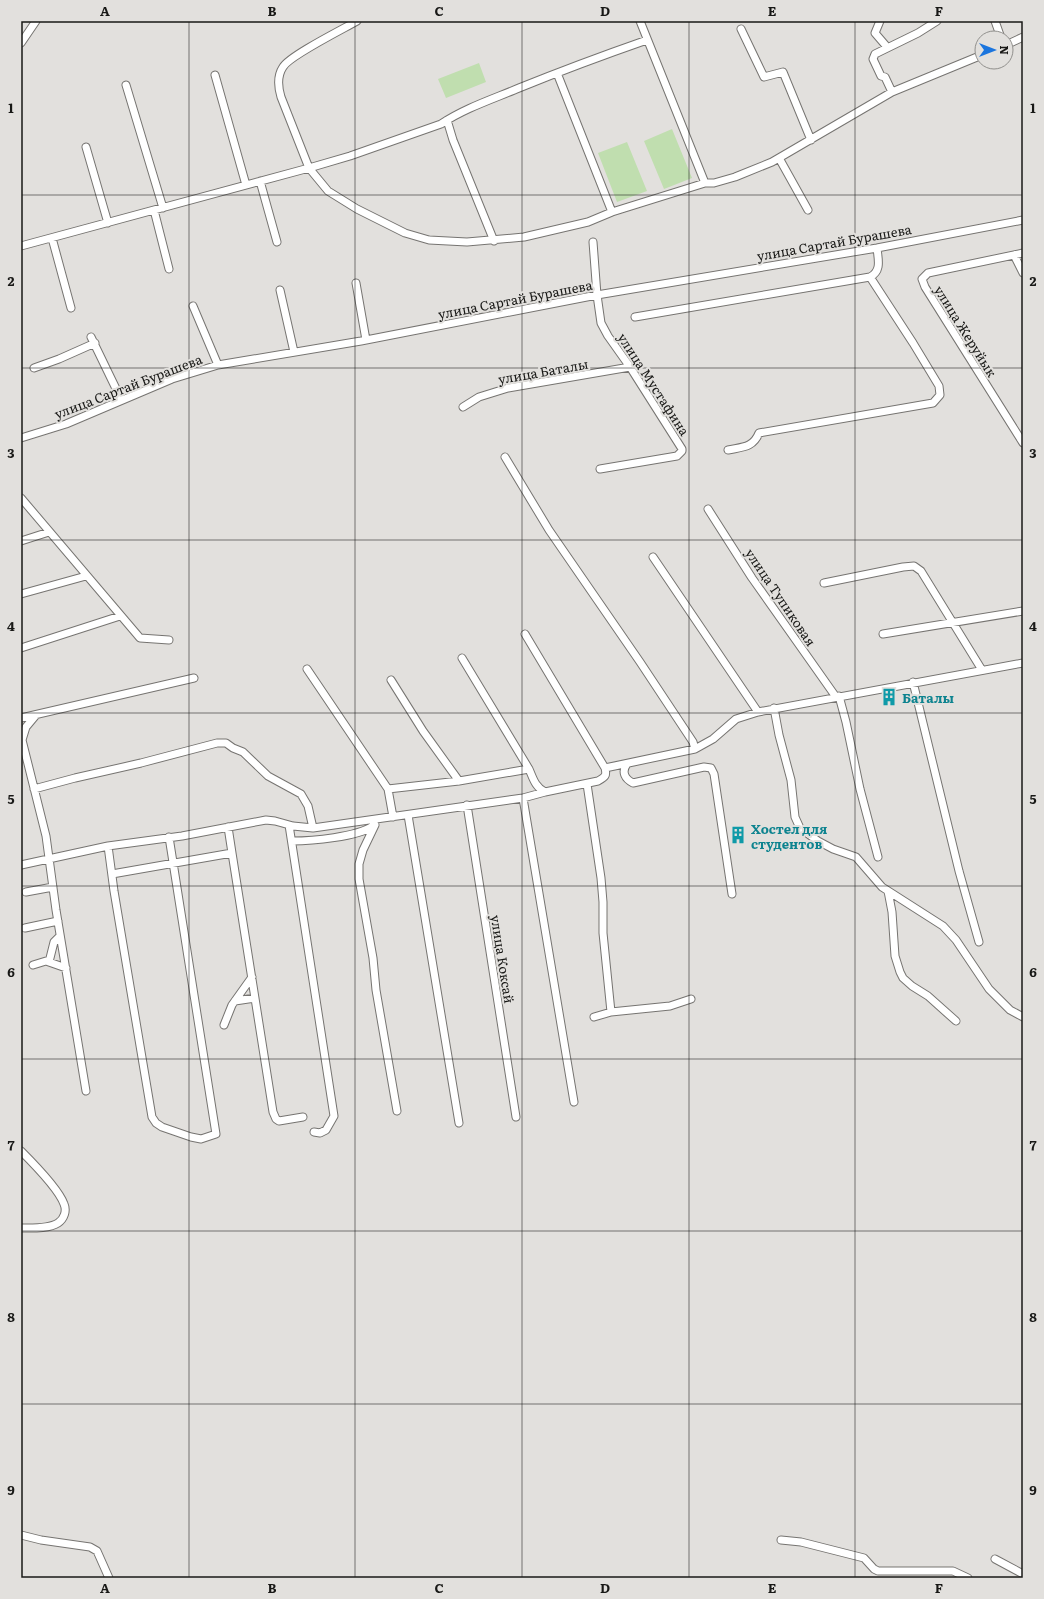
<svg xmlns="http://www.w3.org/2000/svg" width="1044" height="1599" font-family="Literata,serif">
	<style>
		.grass { fill: #c0deaf }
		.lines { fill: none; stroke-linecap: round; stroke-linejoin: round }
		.street-casing { stroke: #767471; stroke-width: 9 }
		.street { stroke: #fff; stroke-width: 7 }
		.grid { fill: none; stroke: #181816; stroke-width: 1; stroke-opacity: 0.55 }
		.labels { text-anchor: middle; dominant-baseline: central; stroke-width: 4; stroke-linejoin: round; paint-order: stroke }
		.street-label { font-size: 13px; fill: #181816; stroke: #e2e0dd }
		.culture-label { font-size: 13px; font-weight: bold; fill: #0d838f; stroke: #e2e0dd; text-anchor: start }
		.neatline { fill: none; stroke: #181816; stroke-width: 1.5 }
		.grid-label { font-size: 13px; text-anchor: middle; font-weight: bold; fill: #181816 }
	</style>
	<rect width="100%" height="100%" fill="#e2e0dd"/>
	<path class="grass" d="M479,63l7,19 -40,16 -8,-19z
		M672,129l20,49 -28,11 -20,-48z
		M627,142l20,49 -30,11 -19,-49z"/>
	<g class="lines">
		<g class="street-casing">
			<path id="street" d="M357,21c-14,8 -68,35 -74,46 -6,9 -5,20 -2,30l28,71 19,23 29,18 48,24 24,7 38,2 57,-5 64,-15 24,-10 93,-29h9l21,-6 37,-15 120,-70 90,-37
				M640,21l65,162
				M880,21l-5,12 12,14
				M995,21l6,17
				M741,29l23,48 19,-5 28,68
				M21,43l15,-22
				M1006,45l17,-8
				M557,73l55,139
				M215,75l31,110
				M126,85l37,123
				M892,92l-7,-15 -4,-1 -8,-17 2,-5 43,-21 19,-12
				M447,120l6,20 41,101
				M86,147l22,76
				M779,158l29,52
				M260,181l17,61
				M154,210l15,59
				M52,238l19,70
				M593,242l4,53 4,28 7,13 22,31 52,82v2l-5,5 -77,13
				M21,246l288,-78 41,-12 91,-32c24,-16 52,-25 78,-36 42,-17 85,-33 128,-48
				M1023,253l-95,20 -6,6 3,8 98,156
				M1014,255l9,18
				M870,277c12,-6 8,-18 7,-29
				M356,283l10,57
				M280,290l14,62
				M193,306l25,59
				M635,317l235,-40 43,66 26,43 1,9 -7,8 -174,30c-6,15 -17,14 -31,17
				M91,337l30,62
				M34,368l25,-9 36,-16
				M463,407l16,-10 29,-9 122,-21
				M21,438l45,-14 106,-45 46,-14 143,-24 236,-46 280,-47 146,-28
				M505,457l44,73 91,132 53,80 2,7
				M21,498l119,140 29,2
				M708,509l44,69 84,119
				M21,541l28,-9
				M653,557l105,155
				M824,583l79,-16 11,-1 7,5 61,99
				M21,594l65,-18
				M883,634l140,-23
				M21,648l99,-32
				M462,658l67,111c4,9 6,18 16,23
				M307,669l81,120 5,28
				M391,680l32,51 36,50
				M913,682l46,189 20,71
				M839,696l7,26 14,67 18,68
				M774,708l5,27 12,45 4,37 5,11 18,13 15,8 23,8 26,30 61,39 13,14 33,49 21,21 13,7
				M21,718l173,-40
				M21,736l25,100 10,74 30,181
				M22,740l4,-13 10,-12
				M627,764c-6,8 -2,15 6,19l71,-16 7,1 3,6 18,120
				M605,768l90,-19 18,-10 23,-20 22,-7 265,-49
				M587,784l14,94 2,24v31l8,79 -17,5
				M34,789l41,-11 66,-15 76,-20h9l7,5 10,4 25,24 33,18 7,12 5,22
				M388,789l71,-8 70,-12
				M523,798l51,304
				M467,805l49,312
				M408,815l51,308
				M289,825l45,291 -8,14 -6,3 -6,-1
				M375,825l-12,25 -4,14v15l14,79 3,32 21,121
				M292,841c20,0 65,-4 81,-15
				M108,846l6,45 38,226 4,6 6,4 29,10 10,2 15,-5 -47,-297
				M232,853l41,259 3,7 3,2 24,-4
				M21,865l87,-19 74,-10 84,-16 9,1 18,5 20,2 210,-30 22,-6 53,-11c7,-4 9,-5 7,-13l-80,-134
				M112,874l120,-21 -4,-26
				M888,891l4,21 3,44 5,16 3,6 9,8 16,10 28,25
				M26,892l27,-5
				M25,928l33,-7
				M49,962l5,-20 6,-6
				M33,965l13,-4 20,7
				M235,1001l20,-3
				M611,1012l59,-6 21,-7
				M224,1025l8,-20 20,-28
				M21,1151c11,11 38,39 43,53 3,7 0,15 -6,19 -9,6 -26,5 -37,5
				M21,1535l20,5 49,7 7,4 12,27
				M781,1540l20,2 63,16 10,11 4,2h75l15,7
				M995,1559l28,15"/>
		</g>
		<use href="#street" class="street"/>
	</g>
	<path class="grid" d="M189,21v1557M355,21v1557M522,21v1557M689,21v1557M855,21v1557M21,195h1002M21,368h1002M21,540h1002M21,713h1002M21,886h1002M21,1059h1002M21,1231h1002M21,1404h1002"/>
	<defs>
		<g id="building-bare" transform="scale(1.38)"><path d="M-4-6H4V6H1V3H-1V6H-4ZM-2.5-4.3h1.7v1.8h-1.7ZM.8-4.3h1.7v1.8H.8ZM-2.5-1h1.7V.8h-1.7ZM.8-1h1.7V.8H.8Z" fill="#0f9aa8" stroke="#e2e0dd" stroke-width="2.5" paint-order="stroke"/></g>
	</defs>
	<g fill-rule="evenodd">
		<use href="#building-bare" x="889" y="697"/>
		<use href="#building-bare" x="738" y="835"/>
	</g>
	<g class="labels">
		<g class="street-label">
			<text transform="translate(834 242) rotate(-10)">улица Сартай Бурашева</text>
			<text transform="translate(515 299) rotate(-11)">улица Сартай Бурашева</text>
			<text transform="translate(966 331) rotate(58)">улица Жеруйык</text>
			<text transform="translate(543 371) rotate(-10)">улица Баталы</text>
			<text transform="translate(654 384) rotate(57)">улица Мустафина</text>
			<text transform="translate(128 386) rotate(-21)">улица Сартай Бурашева</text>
			<text transform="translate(781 597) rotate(56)">улица Тупиковая</text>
			<text transform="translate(503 959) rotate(81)">улица Коксай</text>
		</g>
		<g class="culture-label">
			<text x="902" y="697">Баталы</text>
			<text x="751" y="828">Хостел для<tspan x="751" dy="15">студентов</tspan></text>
		</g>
	</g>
	<rect width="1044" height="1599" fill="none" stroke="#e2e0dd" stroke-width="44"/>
	<g transform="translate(994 50) rotate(90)"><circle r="19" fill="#e2e0dd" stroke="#91908d"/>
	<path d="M0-3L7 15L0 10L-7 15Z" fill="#1b75de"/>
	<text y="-6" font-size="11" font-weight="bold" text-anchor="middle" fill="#181816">N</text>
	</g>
	<rect x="22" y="22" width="1000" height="1555" class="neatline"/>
	<g class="grid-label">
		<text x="105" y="16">A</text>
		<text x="272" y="16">B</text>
		<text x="439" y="16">C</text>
		<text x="605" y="16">D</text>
		<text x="772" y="16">E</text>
		<text x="939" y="16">F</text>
		<text x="11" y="113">1</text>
		<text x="1033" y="113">1</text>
		<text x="11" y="286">2</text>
		<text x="1033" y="286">2</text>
		<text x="11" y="458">3</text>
		<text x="1033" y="458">3</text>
		<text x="11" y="631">4</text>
		<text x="1033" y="631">4</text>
		<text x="11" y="804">5</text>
		<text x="1033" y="804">5</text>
		<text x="11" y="977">6</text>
		<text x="1033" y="977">6</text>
		<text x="11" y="1150">7</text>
		<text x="1033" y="1150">7</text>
		<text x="11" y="1322">8</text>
		<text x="1033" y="1322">8</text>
		<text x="11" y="1495">9</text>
		<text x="1033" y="1495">9</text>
		<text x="105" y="1593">A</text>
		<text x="272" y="1593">B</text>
		<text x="439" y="1593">C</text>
		<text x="605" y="1593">D</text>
		<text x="772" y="1593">E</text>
		<text x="939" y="1593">F</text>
	</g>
</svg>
